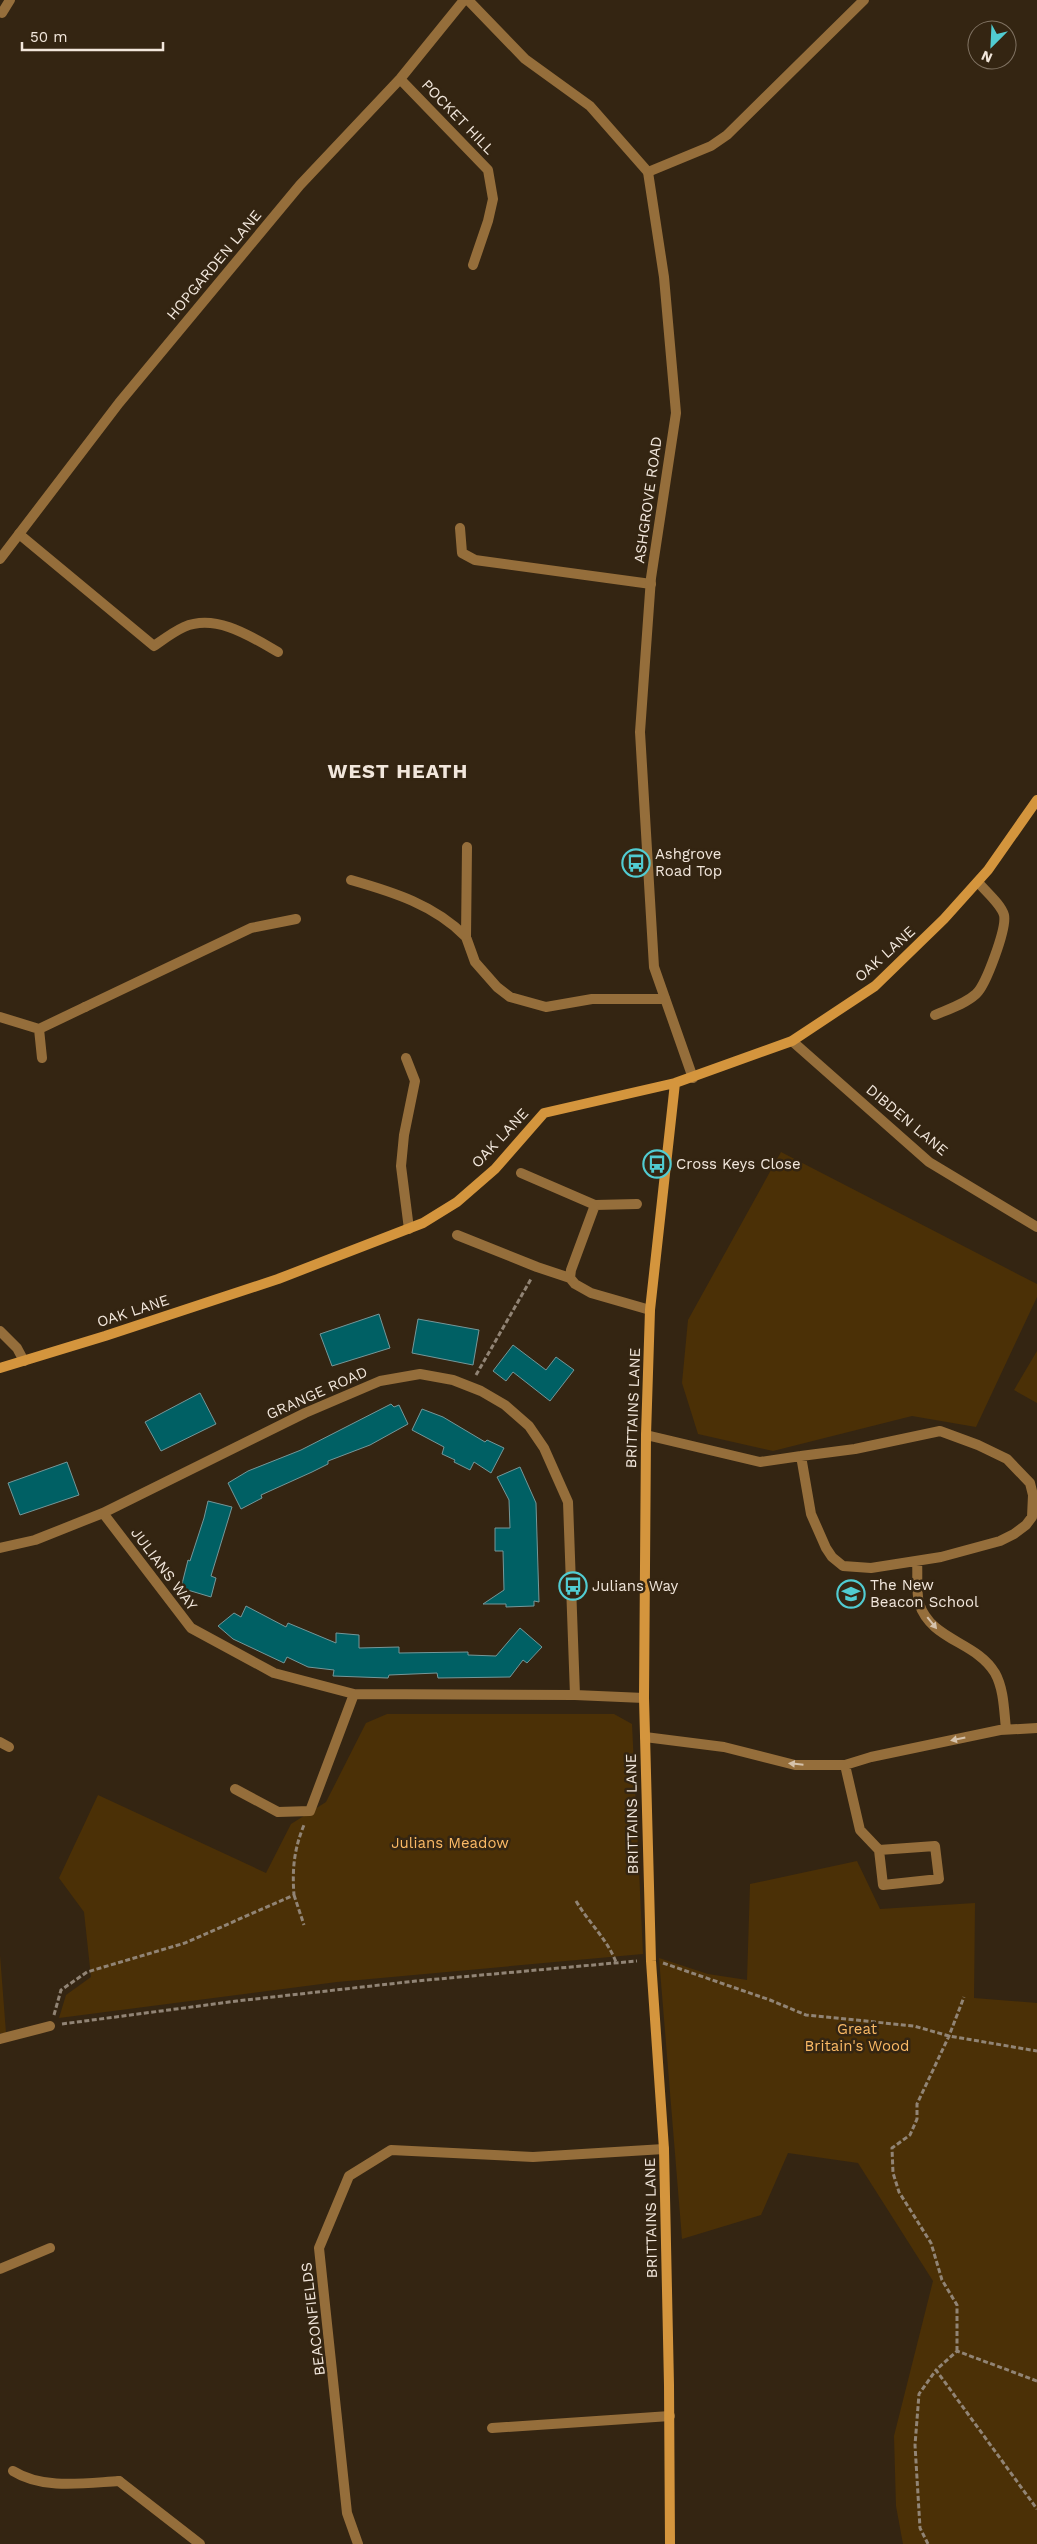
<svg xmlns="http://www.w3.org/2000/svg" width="1037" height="2544" font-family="'Work Sans',sans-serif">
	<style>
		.green { fill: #4b3006 }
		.building { fill: #006064; stroke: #759799 }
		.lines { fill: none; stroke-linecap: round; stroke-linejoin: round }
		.path { stroke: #918475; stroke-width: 3; stroke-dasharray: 5 2.5; stroke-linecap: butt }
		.lane { stroke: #956e3b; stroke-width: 10 }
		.street { stroke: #956e3b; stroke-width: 10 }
		.secondary { stroke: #d4953d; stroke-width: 10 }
		.oneway { fill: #d6c3ac }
		.labels { text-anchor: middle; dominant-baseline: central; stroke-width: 5; stroke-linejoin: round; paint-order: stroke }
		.street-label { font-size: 15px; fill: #f2e7dc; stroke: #342512 }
		.poi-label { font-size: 15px; fill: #f2e7dc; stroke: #342512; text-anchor: start }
		.park-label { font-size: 15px; fill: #fbba66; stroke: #342512 }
		.district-label { font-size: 20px; font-weight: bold; letter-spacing: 1px; fill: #f2e7dc; stroke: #342512 }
	</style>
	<rect width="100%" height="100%" fill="#342512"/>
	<path class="green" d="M781,1152l256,132v13l-61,130 -64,-11 -139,35 -75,-17 -16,-51 6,-63z
		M1037,1351v52l-23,-13z
		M387,1714h227l18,10 11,230 -306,28 -278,36 7,-23 25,-18 -7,-65 -25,-34 39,-83 168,78 25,-49 35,-22 40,-79z
		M857,1861l23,48 95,-6 -1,95 63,5v541h-134l-7,-38 -2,-70 39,-155 -75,-118 -70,-10 -27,62 -79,24 -23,-281 49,16 39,6 3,-96z
		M0,1955l6,78h-6z"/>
	<path class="building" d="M379,1314l11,34 -58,18 -12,-32z
		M418,1319l61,11 -6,35 -61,-12z
		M513,1345l33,25 10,-13 18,13 -24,31 -37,-29 -7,9 -13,-10z
		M200,1393l16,31 -55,27 -16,-29z
		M391,1404l3,3 5,-2 9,19 -38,21 -42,16v3l-16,8 -51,23 1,3 -21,11 -13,-26 20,-12 53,-21z
		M422,1409l21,8 42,25 2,-2 17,8 -13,25 -17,-11 -4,8 -16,-8 1,-2 -13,-6 2,-7 -32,-17z
		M67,1462l12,33 -59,20 -12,-32z
		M520,1467l16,36 3,99 -5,-1v5l-28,1v-3h-23l21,-14 -1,-39h-8v-23h15l-1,-28 -12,-23z
		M208,1501l24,6 -21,69 5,2 -5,19 -30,-9 7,-28 2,1 14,-43z
		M246,1606l40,21 2,-4 48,20v-10l23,2v13l40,-1v6l69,-1v3l28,1 24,-28 22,19 -15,16 -4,-3 -13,17 -72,1 -1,-5 -48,2 -1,3 -55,-2 1,-6 -26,-3 -21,-10 -3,6 -51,-24 -15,-13 16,-13 7,4z"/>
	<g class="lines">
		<path class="path" d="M476,1375l55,-96
			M294,1895l10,30
			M576,1901c13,22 31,38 40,61
			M663,1963l107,37 36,15 108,11 35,10 88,15
			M54,2015l7,-25 26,-18 98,-29 109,-48c-2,-25 0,-46 10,-70
			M62,2024l175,-23 179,-20 221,-20
			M957,2351v-46l-15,-25 -11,-37 -32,-51 -6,-19 -1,-25 18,-13 7,-16v-15l32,-68 15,-39
			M1037,2381l-80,-30 -21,19 101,139
			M928,2544l-8,-16 -5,-83 4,-51 17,-24"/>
		<path class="lane" d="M648,172l63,-26 16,-11 137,-135
			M460,528l2,25 13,7 176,24
			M19,534l135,112c10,-7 19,-14 30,-19 32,-14 68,10 94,25
			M467,847l-1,90 9,25 22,25 13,10 36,10 46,-8h73
			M351,880c42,12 84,25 115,57
			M85,1007l166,-79 45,-9
			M935,1015c14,-6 30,-11 41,-21 10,-9 31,-66 28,-79 -3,-11 -19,-24 -26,-33
			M406,1058l9,23 -11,54 -3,31 8,63
			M0,1331l17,17 7,13
			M646,1435l114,27 41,-6 54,-7 85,-18 38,14 29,14 23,24 3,12 -1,22 -6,8 -12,9 -14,7 -59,16 -70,11 -28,-2 -11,-9 -6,-9 -15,-34 -10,-58
			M917,1561c1,13 -1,30 2,42 12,38 57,38 76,70 9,16 9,38 11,56
			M645,1737l79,10 71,18h50l26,-8 129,-27 37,-2
			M845,1765l15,65 19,20
			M935,1846l4,33 -56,6 -4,-35z
			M0,2039l50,-13
			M0,2269l50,-21
			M492,2428l178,-12
			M13,2471c30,19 72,12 106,10"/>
		<path class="street" d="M468,0l57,59 65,47 58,66 16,105 12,136 -25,165 -11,154 14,235 39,111
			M2,13l8,-13
			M400,79l88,91 5,29 -5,22 -15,44
			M0,559l119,-156 181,-218 100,-106 64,-79
			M0,1017l39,12 3,29
			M39,1029l46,-22
			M792,1041l137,121 108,65
			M521,1173l74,32
			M457,1235l80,32 33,11 5,6 16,9 59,17
			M570,1278l1,-8 24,-65 42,-1
			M103,1513l88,115 83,45 80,21 221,1 69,3
			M0,1548l35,-8 68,-27 202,-100 75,-32 40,-7 33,6 28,11 24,14 24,21 15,22 24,54 7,193
			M0,1742l9,5
			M235,1789l43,23 32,-1 44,-117
			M119,2481l81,63
			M358,2544l-11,-31 -28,-265 30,-72 42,-26 142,7 131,-8"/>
		<path class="secondary" d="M0,1368l105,-32 173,-57 145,-56 34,-21 38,-33 49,-56 131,-30 117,-42 83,-55 69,-67 44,-49 49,-70
			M670,2544l-1,-159 -5,-236 -13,-188 -7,-263 2,-263 4,-125 25,-227"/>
	</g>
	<defs><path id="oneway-solid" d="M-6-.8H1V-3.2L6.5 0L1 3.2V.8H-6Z" transform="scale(1.25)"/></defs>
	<g class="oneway">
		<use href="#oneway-solid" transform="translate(932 1623) rotate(51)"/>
		<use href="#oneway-solid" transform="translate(958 1739) rotate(168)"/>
		<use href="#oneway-solid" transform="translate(796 1764) rotate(-174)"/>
	</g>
	<defs>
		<g id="bus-ring" transform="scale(1.4375)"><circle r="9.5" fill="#342512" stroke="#51ccd2" stroke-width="1.5"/><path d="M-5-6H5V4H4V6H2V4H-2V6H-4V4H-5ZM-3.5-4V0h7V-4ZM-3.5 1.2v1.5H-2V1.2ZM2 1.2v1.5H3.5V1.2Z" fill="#51ccd2"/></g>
		<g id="school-ring" transform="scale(1.4375)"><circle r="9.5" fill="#342512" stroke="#51ccd2" stroke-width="1.5"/><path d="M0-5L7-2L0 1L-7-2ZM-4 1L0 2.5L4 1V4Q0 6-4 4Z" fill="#51ccd2"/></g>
	</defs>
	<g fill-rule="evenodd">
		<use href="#bus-ring" x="636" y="863"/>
		<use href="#bus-ring" x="657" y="1164"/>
		<use href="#bus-ring" x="573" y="1586"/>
		<use href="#school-ring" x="851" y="1594"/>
	</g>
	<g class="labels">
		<g class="street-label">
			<text transform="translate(458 117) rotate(46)">POCKET HILL</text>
			<text transform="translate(214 265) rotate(-50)">HOPGARDEN LANE</text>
			<text transform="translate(648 500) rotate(-82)">ASHGROVE ROAD</text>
			<text transform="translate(885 954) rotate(-42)">OAK LANE</text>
			<text transform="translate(907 1120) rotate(40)">DIBDEN LANE</text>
			<text transform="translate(500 1138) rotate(-47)">OAK LANE</text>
			<text transform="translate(133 1311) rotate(-18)">OAK LANE</text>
			<text transform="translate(317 1393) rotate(-24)">GRANGE ROAD</text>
			<text transform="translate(633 1408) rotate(-88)">BRITTAINS LANE</text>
			<text transform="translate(164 1569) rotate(53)">JULIANS WAY</text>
			<text transform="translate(632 1814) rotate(-91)">BRITTAINS LANE</text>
			<text transform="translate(651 2218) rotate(-91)">BRITTAINS LANE</text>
			<text transform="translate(313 2319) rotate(-97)">BEACONFIELDS</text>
		</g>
		<g class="poi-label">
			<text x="655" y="854">Ashgrove<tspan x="655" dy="17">Road Top</tspan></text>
			<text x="676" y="1164">Cross Keys Close</text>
			<text x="870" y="1585">The New<tspan x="870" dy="17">Beacon School</tspan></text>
			<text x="592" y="1586">Julians Way</text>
		</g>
		<g class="park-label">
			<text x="450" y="1843">Julians Meadow</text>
			<text x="857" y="2029">Great<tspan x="857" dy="17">Britain's Wood</tspan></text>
		</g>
		<g class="district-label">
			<text x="398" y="771">WEST HEATH</text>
		</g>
	</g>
	<g transform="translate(992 45) rotate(204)"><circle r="24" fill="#342512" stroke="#807363"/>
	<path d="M0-4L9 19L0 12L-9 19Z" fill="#51ccd2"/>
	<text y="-8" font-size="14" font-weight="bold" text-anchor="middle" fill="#f2e7dc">N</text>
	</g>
	<path d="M22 42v8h141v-8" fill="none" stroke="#f2e7dc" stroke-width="2.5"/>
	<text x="30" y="42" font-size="15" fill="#f2e7dc" stroke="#342512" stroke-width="4" paint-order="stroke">50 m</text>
</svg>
